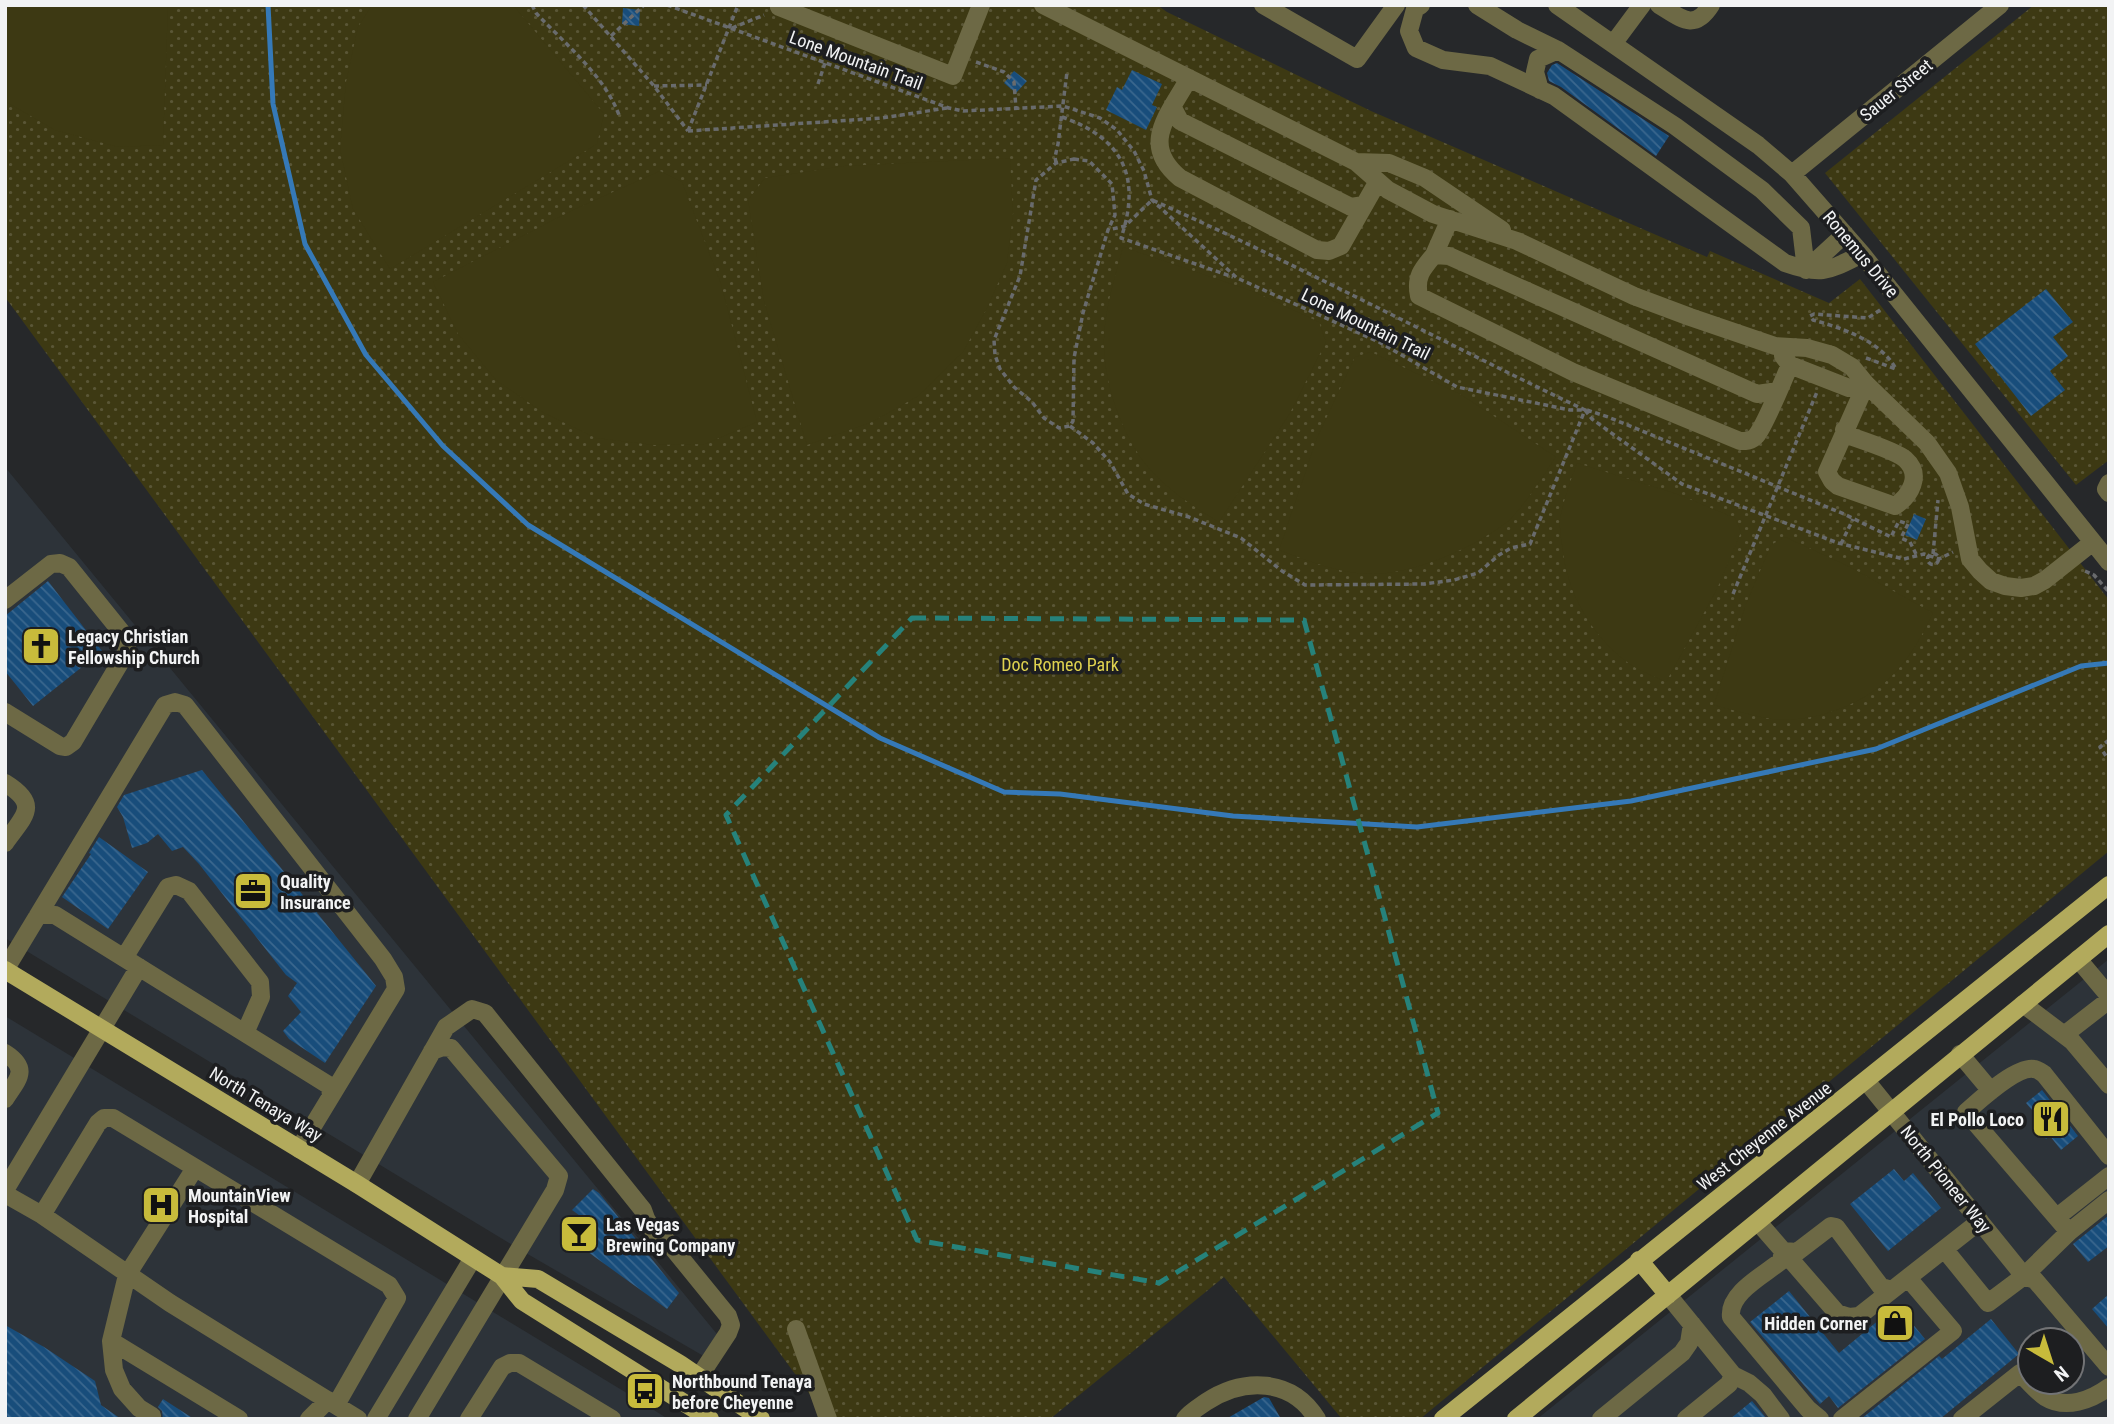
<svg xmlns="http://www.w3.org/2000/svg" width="2114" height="1424" font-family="'Roboto Condensed',sans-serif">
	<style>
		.built { fill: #2d3339; fill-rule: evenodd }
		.grass { fill: url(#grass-dots) }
		.garden { fill: #3d3913 }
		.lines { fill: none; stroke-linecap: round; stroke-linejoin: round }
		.stream { stroke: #3579b7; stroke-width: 5 }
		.building { fill: url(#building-back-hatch) }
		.path { stroke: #696b6d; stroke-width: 3.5; stroke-dasharray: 5 3.5; stroke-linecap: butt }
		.minor { stroke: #6d6945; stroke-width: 18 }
		.major { stroke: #b2aa5c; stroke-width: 18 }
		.marked { fill: none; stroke: #26827b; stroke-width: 5; stroke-dasharray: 14 9; stroke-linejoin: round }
		.labels { text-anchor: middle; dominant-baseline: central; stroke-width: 7; stroke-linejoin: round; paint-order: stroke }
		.street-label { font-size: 18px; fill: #f2f3f4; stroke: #1d1e20 }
		.poi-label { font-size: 18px; font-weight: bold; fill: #f2f3f4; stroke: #1d1e20; text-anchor: start }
		.park-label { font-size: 18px; fill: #dfd24f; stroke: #1d1e20 }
	</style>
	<defs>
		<pattern id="grass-dots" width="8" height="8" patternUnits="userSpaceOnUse" patternTransform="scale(1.75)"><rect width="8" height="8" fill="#3d3913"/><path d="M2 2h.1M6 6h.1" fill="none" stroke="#5a5636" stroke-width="1.8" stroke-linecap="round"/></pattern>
		<pattern id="building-back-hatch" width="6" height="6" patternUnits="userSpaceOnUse" patternTransform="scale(1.75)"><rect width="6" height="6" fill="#184d7b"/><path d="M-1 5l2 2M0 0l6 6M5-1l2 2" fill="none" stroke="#3a678e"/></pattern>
	</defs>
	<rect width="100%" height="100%" fill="#26282a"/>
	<path class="built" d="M5,467l716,872 -14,19 -188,-109 -514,-311z
		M2109,959v460h-572zM2030,1340h42v42h-42z
		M5,1016l625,379 38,24h-663z"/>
	<path class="grass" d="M5,5h1152l10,7 204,99 336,146 3,-6 119,52 31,-24 249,321v251l-689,568h-78l-118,-142 -174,142h-222l-823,-1122z
		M2034,5h75v455l-33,25 -251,-312z"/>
	<path class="garden" d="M5,5h163l-5,140 -45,2 -63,-17 -47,-27 -3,-3z
		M372,5h141l91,109 -7,30 -207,125 -37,-60 -13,-60 6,-67 12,-55z
		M1010,158l3,55 -6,50 -20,45 -24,44 -45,44 -46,26 -65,23 -43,-144 -16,-101 17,-22 79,-12z
		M660,171l22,11 39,102 36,138 -52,22 -51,1 -58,-7 -52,-25 -48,-33 -38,-46 -25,-52 142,-73z
		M1123,247l129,44 67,31 7,20 -36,71 -71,109c-27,-16 -56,-35 -75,-60 -26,-35 -45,-93 -39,-137 3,-26 11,-52 18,-78z
		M1371,352l89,42 96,63c-13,18 -33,52 -49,65 -32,25 -93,52 -134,52 -33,0 -64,-13 -94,-24l38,-112 38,-81z
		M1577,463l100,31 58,24 6,14 -24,57 -51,93c-10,-5 -21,-9 -30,-14 -39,-24 -68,-71 -73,-116 -1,-10 -4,-22 -3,-32 3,-19 10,-38 17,-57z
		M1785,537l65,30 83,46c-10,20 -19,38 -34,55 -27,34 -84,56 -127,51 -19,-3 -39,-9 -58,-14l32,-101 25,-59z"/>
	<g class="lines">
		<path class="stream" d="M268,5l5,99 32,140 61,111 77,91 85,79 352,213 124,54 56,2 173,22 184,11 214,-26 245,-52 205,-83 28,-3"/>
	</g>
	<path class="building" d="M623,8l17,2 -1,16 -17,-2z
		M1557,63l112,73 -13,20 -95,-69 -12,-6 -2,-8 5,-8z
		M1132,70l30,14 -10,21 5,2 -11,23 -40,-20 11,-23 5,3z
		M1014,71l13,10 -11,12 -12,-10z
		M2046,289l27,33 -20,15 15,19 -18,15 15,19 -34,26 -56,-72z
		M1914,514l12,5 -9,21 -12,-5z
		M48,581l54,70 -69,55 -28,-35v-55z
		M202,770l174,216 -51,77 -36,-24 -6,-8 18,-19 -13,-16 9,-13 -11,-8 -87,-111 -16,-17 -11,4 -14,-17 -11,9 -15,5 -9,-31 -6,-10 7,-12z
		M99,837l49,35 -40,57 -46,-32 29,-43 -2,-1z
		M2042,1090l36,46 -17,14 -11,-14 -4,3 -9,-11 6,-5 -17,-20z
		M1894,1169l10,12 9,-8 28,35 -53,43 -38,-47z
		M593,1189l6,4 80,100 -12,16 -104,-75 20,-16 -11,-8z
		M2109,1215v31l-21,16 -15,-18z
		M1789,1291l50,62 58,-48 28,34 -87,69 -9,-12 -9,8 -70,-82z
		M2109,1294v35l-17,-20z
		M1991,1319l28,35 -79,65h-79l78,-63 3,3z
		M5,1325l39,22 51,34 6,24 20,14h-116z
		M1264,1397l5,1 12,21h-55z
		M163,1399l31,20h-31l-1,-8 -4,-4z
		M1752,1401l15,18h-37z"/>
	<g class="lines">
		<path class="path" d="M532,5l4,8c29,31 68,62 83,102
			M583,5l71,81 34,45
			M667,5l282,103 14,3 100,-5 37,12 17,12 17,21 10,20 8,29 85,78 142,64 78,45 113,23h15l7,9 90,65 156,59 66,16 20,-5 15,5 14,-7
			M732,28l32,-13
			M611,36l33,-31
			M976,62l28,10 10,10 2,27
			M818,84l7,-21
			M654,86l53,-1
			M1062,117c60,21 80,59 59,121l112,39
			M688,131l194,-13 65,-10
			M688,131l50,-126
			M1074,159l15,2 23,23 3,31 -7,15 -25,83 -9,45 -1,63 -3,5 -11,2 -15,-10 -12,-16 -18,-15 -14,-18 -5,-14 -1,-15 26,-64 16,-96 20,-17z
			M1056,163l-1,-6 3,-13 9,-72
			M1866,358l30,11c-15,-28 -54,-41 -83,-49l-3,-4 4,-2 54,4 15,-10
			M1587,410l21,7 236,97 47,23 8,-16 9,3 -7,14 9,4 6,12
			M1070,426l23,17 17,19 18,32 16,10 45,13 52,21 41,33 23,14 119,-1 30,-4 24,-7 21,-18 12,-7 19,-4 55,-134c-145,-69 -286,-145 -433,-210l-27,26 -17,4
			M1841,544l12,-25
			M1927.5 559a5.5 5.5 0 1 1 11 0a5.5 5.5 0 1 1-11 0Z
			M1933,554l5,-54
			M2085,571l9,4 15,17
			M1733,594l84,-202
			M2109,740l-9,7 6,9 3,-3"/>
		<path class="minor" d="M780,5l-1,2 174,69 28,-71
			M1043,5l313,157 32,28 45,24 84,27 117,55 56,21 85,29 32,2 25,7 20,12 14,17 61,59 21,30 12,34 10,52 10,12 11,10 14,5 16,2 13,-2 11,-6 48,-38
			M1263,5l94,54 39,-54
			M1421,5l-6,4 -6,22 7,17 27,12 47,6 64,30 231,167c37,13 43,8 77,-9
			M1477,5l40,25 41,20 117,76 87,64 39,38 5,42
			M1557,5l201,140 34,29 70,80 247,308
			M1659,5c22,13 35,27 52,0
			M1613,44l29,-39
			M1189,78c-20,37 -50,66 -9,100l137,72 12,1 12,-5 37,-65
			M1540,90l-5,-18 3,-13 20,-9
			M1173,108l7,13 171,86 13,-2
			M1356,162l33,1 36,15 77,52
			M1792,174l208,-169
			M1434,255l16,-36
			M1806,270l39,-36
			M1783,356l7,9 59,23 17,-4
			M1778,391l-21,3 -308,-138 -15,-1c-12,14 -19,22 -15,41l154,76 167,69c6,0 12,0 16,-5 9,-10 27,-56 34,-71
			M1844,430l3,5c14,5 49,16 58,24 18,16 5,37 -10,47l-57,-20 -6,-5 -5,-9 39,-88
			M2109,483l-3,6 3,4
			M5,600l46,-36 9,-1 9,4 58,72v12l-54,91 -7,5 -6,-1 -55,-34
			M5,783c36,22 19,33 0,60
			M38,915h17l275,171 1,10
			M124,958l44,-71 8,-2 13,6 71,91 1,15 -16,36
			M2078,959l31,37
			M5,970l160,-265 10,-3 10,3 198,254 11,18 2,12 -97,160
			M2023,1004l49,37 37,44
			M2064,1035l45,-35
			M5,1053c25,16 13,26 0,46
			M1960,1054l31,37
			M1867,1082l157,194
			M2109,1156l-65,-82c-3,-2 -7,-5 -10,-5 -18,-3 -54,31 -68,43l103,120 40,-32
			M357,1184l89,-157 26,-18 13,4 158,197c3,12 12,26 24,31l61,75 3,9 -3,8 -29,44
			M5,1190l134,-223
			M5,1194l37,21 56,-92 6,-5h9l276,167 8,13 -61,107
			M42,1215l128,88 188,116
			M2057,1217l52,-41
			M1758,1222l79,91 12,4 10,-1 121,-95
			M1945,1250l43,53 36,-27 45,-44
			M2024,1276l11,4 74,87
			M1668,1295l65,80 16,8 14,12 18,24
			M796,1329l32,90
			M111,1341l128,78
			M152,1416l-13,-8 -17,-19 -8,-19 -3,-29 16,-66 68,-107
			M309,1419l19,-19
			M376,1419l97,-161
			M417,1419l138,-229 4,-14 -108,-128 -8,-1 -11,4
			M469,1419l33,-52 8,-4h9l93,56
			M1185,1419c5,-7 14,-12 21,-17 38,-25 86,-24 111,17
			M1601,1419l81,-66 7,-10 3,-19
			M1686,1419l43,-35 4,-9
			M1820,1419l-12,-10 -77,-92c-3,-24 33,-42 50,-56l2,-10 14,1 34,-26 5,1 45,60 11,3
			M1842,1419l111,-88 -45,-53
			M1962,1419l58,-46c8,8 16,18 25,24 21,13 46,3 64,-10"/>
		<path class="major" d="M5,970l352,214 145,92 20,25 188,118
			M1639,1260l29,35
			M502,1276l36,3 142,85 81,55
			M1443,1419c221,-179 445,-355 666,-534
			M1516,1419l593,-485"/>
	</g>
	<path class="marked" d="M912,618l392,2 134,493 -279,170 -242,-43 -191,-425z"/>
	<defs>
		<g id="church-square" transform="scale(2.0125)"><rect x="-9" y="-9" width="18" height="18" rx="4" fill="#c8bb3b" stroke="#1d1e20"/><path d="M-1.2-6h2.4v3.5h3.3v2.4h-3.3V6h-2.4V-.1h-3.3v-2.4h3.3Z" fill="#111"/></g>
		<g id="office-square" transform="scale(2.0125)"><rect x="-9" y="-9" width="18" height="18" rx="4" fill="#c8bb3b" stroke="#1d1e20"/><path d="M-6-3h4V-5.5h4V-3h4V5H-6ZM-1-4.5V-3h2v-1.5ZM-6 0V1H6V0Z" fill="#111"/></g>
		<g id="restaurant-square" transform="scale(2.0125)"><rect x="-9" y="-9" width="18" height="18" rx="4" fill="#c8bb3b" stroke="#1d1e20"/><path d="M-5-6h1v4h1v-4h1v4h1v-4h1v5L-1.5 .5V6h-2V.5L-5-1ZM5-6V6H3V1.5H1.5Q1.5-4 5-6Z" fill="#111"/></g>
		<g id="hospital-square" transform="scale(2.0125)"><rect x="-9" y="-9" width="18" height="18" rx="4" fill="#c8bb3b" stroke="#1d1e20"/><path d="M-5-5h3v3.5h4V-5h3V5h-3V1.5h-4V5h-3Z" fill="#111"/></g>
		<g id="bar-square" transform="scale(2.0125)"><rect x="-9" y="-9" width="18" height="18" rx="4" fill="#c8bb3b" stroke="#1d1e20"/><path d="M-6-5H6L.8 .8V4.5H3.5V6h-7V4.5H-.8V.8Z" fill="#111"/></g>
		<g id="shop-square" transform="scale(2.0125)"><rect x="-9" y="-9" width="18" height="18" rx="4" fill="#c8bb3b" stroke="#1d1e20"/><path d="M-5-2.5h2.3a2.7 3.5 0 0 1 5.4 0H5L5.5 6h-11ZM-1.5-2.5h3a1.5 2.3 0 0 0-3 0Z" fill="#111"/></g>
		<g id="bus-square" transform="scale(2.0125)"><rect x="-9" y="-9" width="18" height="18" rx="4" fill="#c8bb3b" stroke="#1d1e20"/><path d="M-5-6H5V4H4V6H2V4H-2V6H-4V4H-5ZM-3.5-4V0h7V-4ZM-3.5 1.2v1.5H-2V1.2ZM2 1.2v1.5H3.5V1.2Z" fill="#111"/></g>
	</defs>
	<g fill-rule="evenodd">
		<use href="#church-square" x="41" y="646"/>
		<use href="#office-square" x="253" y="891"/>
		<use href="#restaurant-square" x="2051" y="1119"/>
		<use href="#hospital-square" x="161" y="1205"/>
		<use href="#bar-square" x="579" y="1234"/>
		<use href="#shop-square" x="1895" y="1323"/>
		<use href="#bus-square" x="645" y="1391"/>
	</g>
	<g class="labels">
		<g class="street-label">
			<text transform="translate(856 60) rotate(20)">Lone Mountain Trail</text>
			<text transform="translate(1896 90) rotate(-39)">Sauer Street</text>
			<text transform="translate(1861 254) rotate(50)">Ronemus Drive</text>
			<text transform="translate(1366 324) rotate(26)">Lone Mountain Trail</text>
			<text transform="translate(266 1104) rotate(31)">North Tenaya Way</text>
			<text transform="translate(1764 1136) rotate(-38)">West Cheyenne Avenue</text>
			<text transform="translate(1946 1179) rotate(51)">North Pioneer Way</text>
		</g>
		<g class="poi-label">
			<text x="68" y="636">Legacy Christian<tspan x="68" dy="21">Fellowship Church</tspan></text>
			<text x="280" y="881">Quality<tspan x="280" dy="21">Insurance</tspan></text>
			<text x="2024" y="1119" text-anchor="end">El Pollo Loco</text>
			<text x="188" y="1195">MountainView<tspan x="188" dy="21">Hospital</tspan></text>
			<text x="606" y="1224">Las Vegas<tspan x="606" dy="21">Brewing Company</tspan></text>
			<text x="1868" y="1323" text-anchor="end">Hidden Corner</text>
			<text x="672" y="1381">Northbound Tenaya<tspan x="672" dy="21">before Cheyenne</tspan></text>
		</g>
		<g class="park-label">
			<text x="1060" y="664">Doc Romeo Park</text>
		</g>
	</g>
	<rect width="2114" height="1424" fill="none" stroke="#f2f3f4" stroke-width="14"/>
	<g transform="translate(2051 1361) rotate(141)"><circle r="33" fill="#1d1e20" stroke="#727375" stroke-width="2"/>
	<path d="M0-5L12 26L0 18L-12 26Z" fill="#c8bb3b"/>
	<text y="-10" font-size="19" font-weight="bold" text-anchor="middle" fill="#f2f3f4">N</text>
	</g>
</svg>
